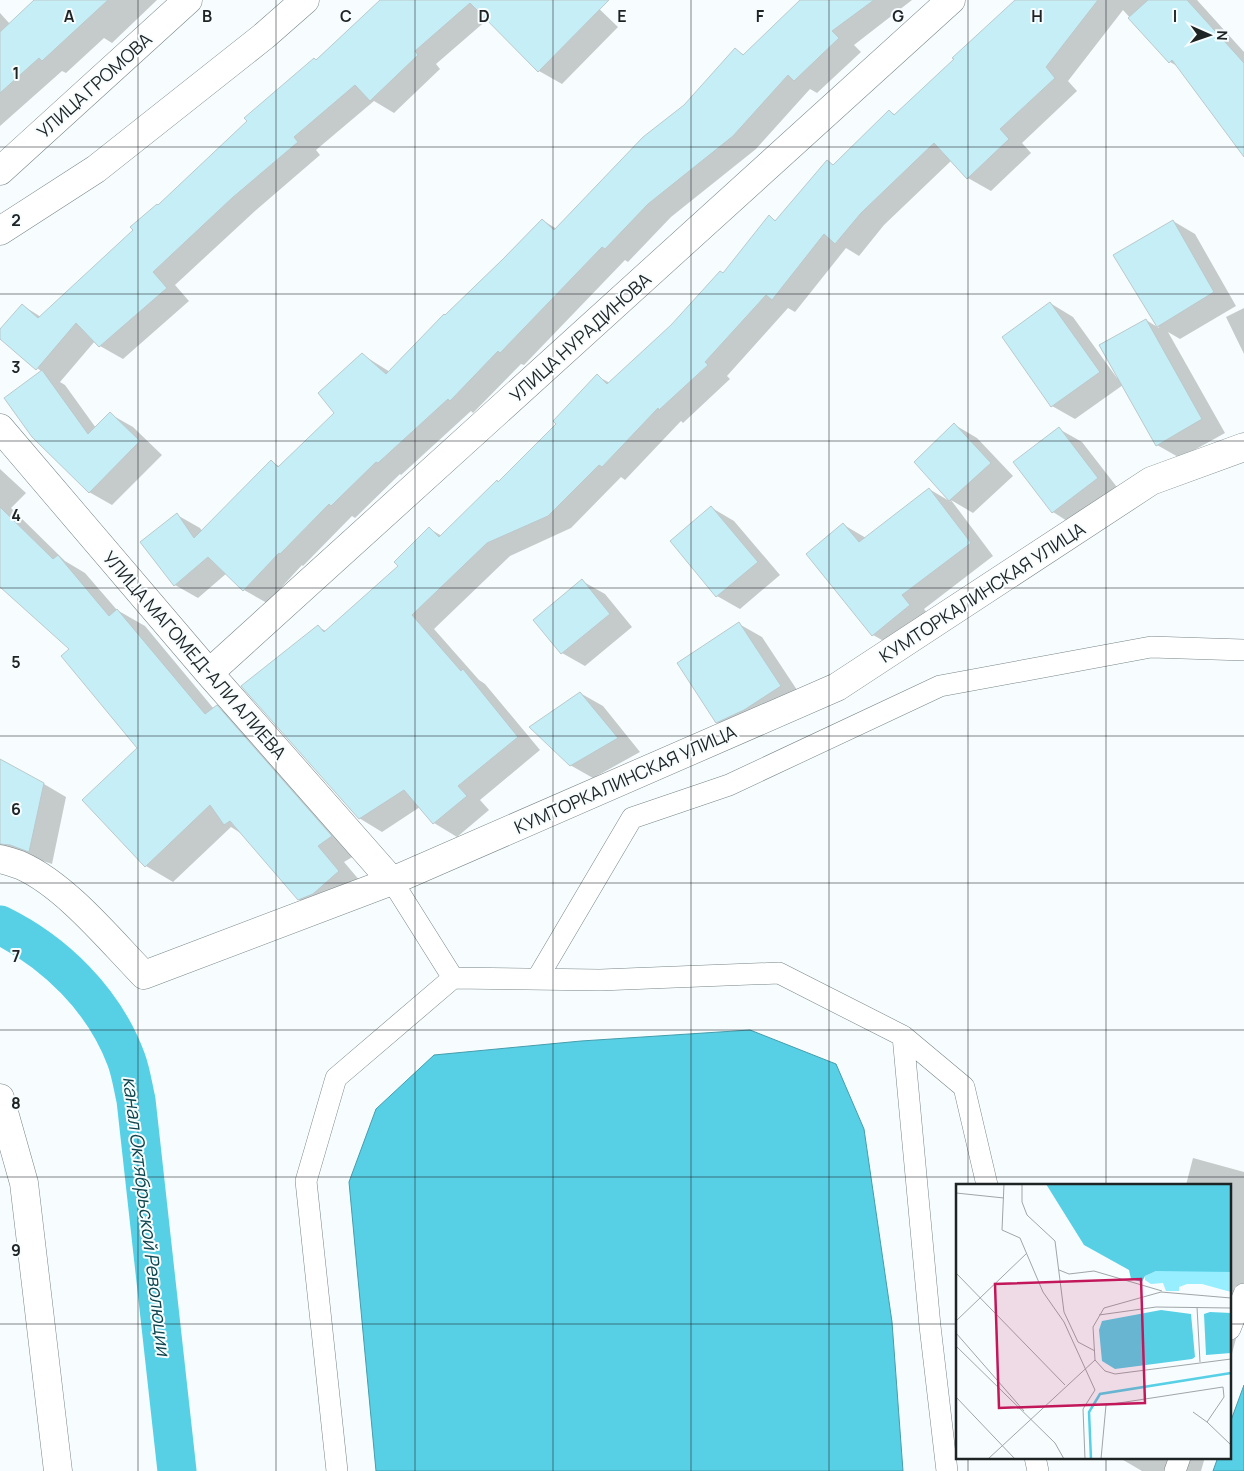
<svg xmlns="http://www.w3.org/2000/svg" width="1244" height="1471" font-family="Manrope,sans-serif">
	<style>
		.water { fill: #57d0e6; stroke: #469cac }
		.shadow { fill: #0003 }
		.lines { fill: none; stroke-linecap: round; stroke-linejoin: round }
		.canal { stroke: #57d0e6; stroke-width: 39 }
		.building { fill: #c5eef7; stroke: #bbc9cb }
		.lane-casing { stroke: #788588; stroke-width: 22 }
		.street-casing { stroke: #788588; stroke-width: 29 }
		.lane { stroke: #fff; stroke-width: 21 }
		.street { stroke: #fff; stroke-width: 28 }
		.grid { fill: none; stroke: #1e2324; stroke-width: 1; stroke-opacity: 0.55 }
		.labels { text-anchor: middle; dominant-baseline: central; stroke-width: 4; stroke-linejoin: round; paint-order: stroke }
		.street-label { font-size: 18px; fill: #1e2324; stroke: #f7fdfe }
		.water-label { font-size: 19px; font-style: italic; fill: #0d444d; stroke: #f7fdfe }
		.inset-river { fill: none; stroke: #57d0e6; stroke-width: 2.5 }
		.inset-road { fill: none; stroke: #a0a6a7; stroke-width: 1 }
		.view { fill: #c2185b; fill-opacity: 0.15; stroke: #c2185b; stroke-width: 2.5 }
		.inset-edge { fill: none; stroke: #1e2324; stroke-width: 2.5 }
		.grid-label { font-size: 16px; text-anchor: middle; font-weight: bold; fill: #1e2324; stroke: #f7fdfe; stroke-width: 4; stroke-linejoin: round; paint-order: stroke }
	</style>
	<rect width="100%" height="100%" fill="#f7fdfe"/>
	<path class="water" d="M750,1030l86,34 28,65 28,193 11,149h-527l-27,-289 27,-73 58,-54 147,-14z
		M1244,1385v86h-31l5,-14h12v-34z"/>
	<path class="shadow" d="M36,0h121l-45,43 -8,-5 -38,35 -4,-2 -62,55v-113l10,11z
		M381,0h209l28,27 -56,57 -23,-13 -51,-52 -52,45 4,5 -46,44 -20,-12 -58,49 4,5 -65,56 -80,74 14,16 -66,58 -23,-13 -5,-5 -35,41 5,3 31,43 14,-14 23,13 29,28 -50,50 -23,-13 -47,-120 -42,-35v-6l22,-26 19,12 118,-111z
		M811,0h101l-58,45 7,7 -44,41 -7,-4 -54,60 -85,68 -43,45 -3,-2 -101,105 -3,-1 -48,49 -2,-2 -70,64 -1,-1 -45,44 -3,-2 -49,50 -1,-1 -35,38 -23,-13 -17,-17 -29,25 -23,-13 -33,-43 35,-27 23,13 2,3 69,-69 10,5 55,-54 27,-58 27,17 152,-152 15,9 128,-123 50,-56 10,5z
		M1017,0h180l47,52v101l-65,-86 -9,-5 -47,-52 -55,71 9,10 -55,52 9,10 -40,38 -23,-13 -16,-18 -68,65 -25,31 -13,-8 -51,64 -7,-4 -61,68 3,3 -47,44 -2,-2 -56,59 -4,-3 -50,51 -61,28 -76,73 45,51 6,4 55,66 -60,50 9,10 -32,27 -23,-14 -14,-16 -38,25 -23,-14 -41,-191 8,4 74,-65 30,-37 12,7 57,-53 58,-59 40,-48 13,7 62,-57 52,-52 45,-57 8,4 112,-110 7,4z
		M1173,221l22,13 41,72 -56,33 -12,-7 57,101 -45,25 -23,-13 -34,-60 -48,34 -23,-13 -2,-103 23,14 44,61 2,-1 27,-57 13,8 -44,-73z
		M1244,308v46l-18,-37z
		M955,425l22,13 36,38 -40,37 -22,-13 42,56 -69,53 8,10 -36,29 -23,-13 -29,-110 22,13 63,-49 22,13 -36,-40z
		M1059,429l23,13 38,49 -45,35 -22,-14z
		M0,469l26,24 -15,15 54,53 20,12 32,37 28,16 69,83 3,-2 27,16 115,130 -15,9 22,26 -40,27 -28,-16 -56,-65 -11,-7 -58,55 -27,-16 -7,-118 -68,-99 -71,-72z
		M712,508l22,13 46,54 -40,34 -23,-13z
		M582,581l23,13 27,33 -47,39 -23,-13z
		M739,624l23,13 41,62 -63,36 -23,-13z
		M580,693l23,13 37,46 -47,26 -23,-13z
		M0,778l44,6 22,13 -14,67 -24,-8 -28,-3z
		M1193,1158l51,14v137l-14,52v-176h-44z
		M1118,1457h87l-4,14h-59z"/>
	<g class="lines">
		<path class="canal" d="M0,925c55,27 104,75 126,134 5,13 7,28 10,41l41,371"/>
	</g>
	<path class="building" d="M34,0h74l-66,61 -3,-3 -39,35v-61z
		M380,0h229l-71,72 -68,-69 -55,48 3,4 -48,46 -15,-16 -61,52 4,5 -66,56 -79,74 14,16 -68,59 -23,-24 -40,47 -36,-31v-10l22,-25 16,14 95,-88 -3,-3 27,-23 1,1 89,-84 -3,-3 70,-60 2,2z
		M800,0h74l-42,31 7,7 -45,43 -6,-6 -55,61 -85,68 -43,45 -3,-2 -102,106 -2,-2 -48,50 -2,-2 -70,64 -2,-1 -45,44 -2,-2 -49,50 -1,-1 -36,38 -35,-34 -34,29 -34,-44 37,-29 17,25 77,-78 7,7 56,-54 -16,-20 44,-40 24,21 58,-60 1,1 58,-56 39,-40 12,11 89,-93 41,-32 51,-57 8,7z
		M1015,0h83l-52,67 9,11 -55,51 9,10 -42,40 -33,-36 -73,70 -26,31 -11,-10 -52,66 -6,-5 -61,67 3,3 -49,45 -1,-2 -56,59 -3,-2 -51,51 -61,27 -75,72 49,56 2,-2 55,68 -60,49 9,10 -34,28 -29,-34 -45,29 -118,-133 77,-61 6,7 74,-66 -4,-4 35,-35 10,10 58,-57 1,2 58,-58 -3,-3 44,-47 10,10 64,-59 49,-54 3,2 46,-58 6,6 52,-61 6,5 56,-55 5,5 60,-56 -2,-1z
		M1148,0h39l57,63v94l-72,-97 -3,3 -41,-45z
		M1173,220l41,72 -57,35 -44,-72z
		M1050,302l50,70 -49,35 -49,-70z
		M1146,319l56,100 -46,27 -57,-101z
		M42,370l46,64 22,-22 30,29 -51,52 -57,-56 -28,-39z
		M954,423l37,40 -42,38 -35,-39z
		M1059,427l39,51 -46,35 -39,-51z
		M929,488l42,55 -69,52 8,10 -38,31 -66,-82 37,-31 16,19z
		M711,506l47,56 -42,35 -46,-56z
		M0,507l53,52 5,-4 51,61 8,-7 88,105 12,-9 115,131 -14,10 21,25 -26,23 -15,6 -68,-79 -6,4 -14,-20 -65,62 -63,-67 55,-52 -76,-92 8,-7 -69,-62z
		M582,579l28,35 -49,40 -28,-34z
		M739,622l42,64 -37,24 -28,13 -39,-60z
		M580,692l38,46 -48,28 -41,-39z
		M0,759l44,24 -15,69 -19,-7 -10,-1z"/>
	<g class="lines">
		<g class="lane-casing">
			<path id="lane" d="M392,881l61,97 147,2 179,-7 124,63 61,51 23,98
				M537,979l95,-161 97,-33 211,-99 211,-39 93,3
				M903,1036l27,290 17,145
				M1230,1329l14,-35
				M1035,1457l3,14
				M337,1471l-31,-290 30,-103 117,-100
				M1175,1471l5,-14"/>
		</g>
		<g class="street-casing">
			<path id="street" d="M0,171l188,-171
				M0,231l96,-62 168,-133 41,-36
				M0,428l209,245 183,208
				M209,673l742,-673
				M0,859c7,2 15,4 22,7 44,20 88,74 122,109l248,-94 445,-194 314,-206 93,-34
				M0,1098l24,85 34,288"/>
		</g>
		<use href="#lane" class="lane"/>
		<use href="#street" class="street"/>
	</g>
	<path class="grid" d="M138,0v1471M276,0v1471M415,0v1471M553,0v1471M691,0v1471M829,0v1471M968,0v1185M1106,0v1185M0,147h1244M0,294h1244M0,441h1244M0,588h1244M0,736h1244M0,883h1244M0,1030h1244M0,1177h1244M0,1324h958M1230,1324h14M968,1457v14M1106,1457v14"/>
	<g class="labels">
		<g class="street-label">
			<text transform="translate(94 85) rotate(-42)">УЛИЦА ГРОМОВА</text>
			<text transform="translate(580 337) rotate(-42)">УЛИЦА НУРАДИНОВА</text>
			<text transform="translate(982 592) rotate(-33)">КУМТОРКАЛИНСКАЯ УЛИЦА</text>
			<text transform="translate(195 655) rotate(49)">УЛИЦА МАГОМЕД-АЛИ АЛИЕВА</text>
			<text transform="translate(625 779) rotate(-24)">КУМТОРКАЛИНСКАЯ УЛИЦА</text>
		</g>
		<g class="water-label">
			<text transform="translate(147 1216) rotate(83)">канал Октябрьской Революции</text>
		</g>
	</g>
	<g transform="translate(956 1184)">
		<rect width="275" height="275" fill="#f7fdfe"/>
		<path d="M253,86l22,2v20l-29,-8h-15l-8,3v4h-13l-3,-8 -12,1 -6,-4v-4l11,-5z" fill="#96eeff"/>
		<path d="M90,0h185v88l-75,-1 -11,5 -3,6 -11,-3 -2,-9 -45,-25zM205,126l30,4 4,43 -3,2 -77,10 -13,-8 -3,-31 3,-9zM254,128l21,1v40l-25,2 -2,-41z" fill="#57d0e6"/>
		<path class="inset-river" d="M135,275l-2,-47 11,-18 131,-21"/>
		<path class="inset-road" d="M48,0l-2,46 18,8 23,54 21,30 31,68 -12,19 2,50M66,0v18l5,13 28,26 9,71 14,30 17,9M0,9l48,5M103,86l10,4 25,-3 68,20M0,89l109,112M241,123l3,55M143,131l57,-8 75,1M0,137l71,-68M0,149l68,78M0,162l99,97 9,16M139,176l10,11 10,3 116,-15M0,213l59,62M251,238l24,23M32,275l107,-99 -2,-33 11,-19 57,-16 70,6M145,275l5,-54 117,-18 1,10 -17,25 -14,-10"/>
		<path class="view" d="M185,95l4,124 -146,5 -4,-124z"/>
		<rect width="275" height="275" class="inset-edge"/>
	</g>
	<g class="grid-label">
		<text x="69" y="22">A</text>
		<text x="207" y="22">B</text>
		<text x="346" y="22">C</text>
		<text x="484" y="22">D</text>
		<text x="622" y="22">E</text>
		<text x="760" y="22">F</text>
		<text x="898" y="22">G</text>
		<text x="1037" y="22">H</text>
		<text x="1175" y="22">I</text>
		<text x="16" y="79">1</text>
		<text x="16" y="226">2</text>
		<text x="16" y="373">3</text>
		<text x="16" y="521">4</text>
		<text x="16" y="668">5</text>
		<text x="16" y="815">6</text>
		<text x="16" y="962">7</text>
		<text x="16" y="1109">8</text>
		<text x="16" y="1256">9</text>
	</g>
	<g transform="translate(1209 35) rotate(92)" stroke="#f7fdfe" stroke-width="4" paint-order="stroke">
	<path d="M0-4L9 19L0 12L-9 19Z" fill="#1e2324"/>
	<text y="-8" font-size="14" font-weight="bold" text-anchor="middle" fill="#1e2324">N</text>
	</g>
</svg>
